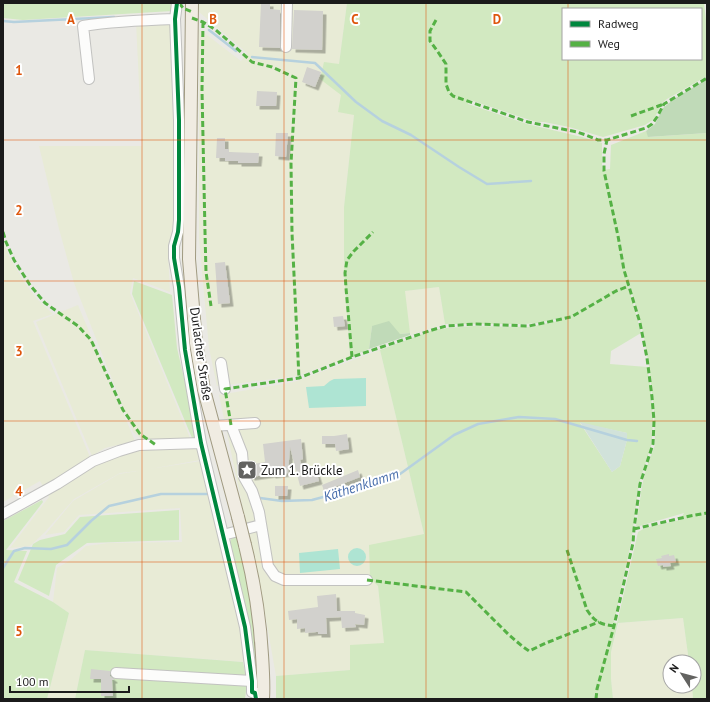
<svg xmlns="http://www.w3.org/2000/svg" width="710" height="702" font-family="'PT Sans',sans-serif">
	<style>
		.farmland { fill: #e8ebd6 }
		.grass { fill: #d2e9c1; fill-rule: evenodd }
		.forest { fill: #c0dab8 }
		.wetland { fill: #d1e2da }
		.pitch { fill: #aee4d3 }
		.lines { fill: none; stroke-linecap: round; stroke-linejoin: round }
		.stream { stroke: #b6d1de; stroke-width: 2.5 }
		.building { fill: #d2d1cd; filter: url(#shadow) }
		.minor-casing { stroke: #c2c2c0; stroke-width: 12 }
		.major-casing { stroke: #a09a81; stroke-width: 14 }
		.minor { stroke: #fcfcfb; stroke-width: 10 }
		.major { stroke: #f0ece2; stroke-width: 12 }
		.major-bridge-casing { stroke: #a09a81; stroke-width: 14; stroke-linecap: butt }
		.major-bridge { stroke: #f0ece2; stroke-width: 12 }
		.quiet { stroke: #55b145; stroke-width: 3; stroke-dasharray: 6 3; stroke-linecap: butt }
		.cycleway-casing { stroke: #fff; stroke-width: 6 }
		.cycleway { stroke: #00873e; stroke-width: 4 }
		.grid { fill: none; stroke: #de560d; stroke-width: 1; stroke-opacity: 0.55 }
		.labels { text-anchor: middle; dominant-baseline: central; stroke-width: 4; stroke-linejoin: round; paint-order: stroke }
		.street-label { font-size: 13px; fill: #1b1b1b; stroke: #fff }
		.poi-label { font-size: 13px; fill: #1b1b1b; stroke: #fff; text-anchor: start }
		.water-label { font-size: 14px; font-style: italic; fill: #476dac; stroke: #fff }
		.grid-label { font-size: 13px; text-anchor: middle; font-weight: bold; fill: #de560d; stroke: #fff; stroke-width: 4; stroke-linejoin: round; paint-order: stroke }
	</style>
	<defs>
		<filter id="shadow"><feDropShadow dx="3.5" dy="3.5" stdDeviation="0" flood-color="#0004"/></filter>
	</defs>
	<rect width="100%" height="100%" fill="#eae9e4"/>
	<path class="farmland" d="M199,3h148l-8,61 2,31 13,20 -10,92v65l6,85 -53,19 -80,10 -8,-38 -10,-110v-209l42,32 6,-8 -48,-41z
		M167,21l6,4 3,102 -2,93 -6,31 2,41 -37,-14 -3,15 60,145 -43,5 -14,-11 -59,-149 -15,-54 -20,-83h103l-6,-124z
		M3,239l6,17 17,29 11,14 16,15 -20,7 57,136v6l39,-14 69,-1 2,12 -50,9 51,-8 31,121 14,80 -161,-12 -10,49h-28l22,-86 -16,-11 4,-34 12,-7 17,-15 23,-3 73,-1 -2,-34 -101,7 -15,17 -19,3 28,-34 46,-27 19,-3 -18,2 -46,26 -29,33 -15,14 -20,2 39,-51 -9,-16 -37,21z
		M439,287l6,37 -35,11 -6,-44z
		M78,305l57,136 -30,7 -13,8 -56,-134z
		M380,350l44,184 -46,52 7,57 -35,27 -74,6 -12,-68 -45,-213 75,-13z
		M683,618l6,44h-19v24h22l1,13h-80l-2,-20v-27l8,-29z"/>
	<path class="grass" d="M3,3h170l-1,8 -149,9 -20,-2z
		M347,3h357l3,25v48l-40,23 -5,4 -8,16 -9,6 -42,12 -34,-10 -25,-5h-8l-66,-22 -2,4 59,20 55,13 20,6v27l8,-1 1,-24 35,-14 3,6 58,-4v566h-14l-1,-13h2v-24h-5l-6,-44 -65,5 -7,29v27l2,20h-337v-23l74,-6v-25l34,-2 -6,-57 -8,-8 -1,-33 55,-11 -44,-184 53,-20 14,-2 26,-2 57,1 32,-7 -1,-2 -24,5 -12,1h-80l-6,-37 -34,4 5,42 -10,1 -28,-8 -3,23 -19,8 -6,-85v-65l10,-92 -16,-3 3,-17 -21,-16 4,-17 15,2zM563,9h138v50h-138zM628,280l15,52 6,34 5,44 1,35 -9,24 -4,17 -6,41 48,-14 -4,7 -35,8 -7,4 -21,91 -3,-1 17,-79 8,-60 12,-37 1,-8 1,-20 -3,-34 -3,-17 -37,-3 1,-13 30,-18 -14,-52zM580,423l47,10v7l-7,26 -8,6z
		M134,281l38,14 5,53 18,78v12h-3l-60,-144z
		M42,500l1,2 -37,48 21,1 -13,31 39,20 16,11 -22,86h-44v-178z
		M179,510v30l-92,3 -31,22 -7,31 -31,-16 15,-36 7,-4 25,-6 15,-17z
		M236,537c3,12 8,25 10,38 8,35 10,71 12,107l-1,3h-1l-27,-139 2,-7z
		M85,650l158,12 4,21 -2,16h-170z"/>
	<path class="forest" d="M707,79v54l-59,4 -2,-6 9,-7 8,-16 11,-9z
		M389,321l11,13 10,-1v2l-41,14 3,-23z"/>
	<path class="wetland" d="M580,422l47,11v7l-7,26 -8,6z"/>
	<path class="pitch" d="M366,378v28l-57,2 -3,-21 18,-1 6,-5 4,-2z
		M348 557a9 9 0 1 1 18 0a9 9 0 1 1-18 0Z
		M338,549l2,20 -40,4 -1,-20z"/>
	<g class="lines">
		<path class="stream" d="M3,21l11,1 100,-5
			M209,30l27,21
			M252,57l63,6 41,39 26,19 29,14 48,32 28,17 44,-3
			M260,498l22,3 30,-1 52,-14 36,-12 54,-39 24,-11 41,-7 36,2 72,21 10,1
			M3,568l11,-17 11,-3 26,1 16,-4 24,-24 18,-15 52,-12h48"/>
	</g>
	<path class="building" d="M261,3h9v6l10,1v38l-21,-1z
		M294,10l29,1 -1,39 -30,-1z
		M307,67l14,5 -6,15 -13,-5z
		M257,91l20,1 -1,14h-20z
		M276,133h12l-2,24 -11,-1z
		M217,138h8v11h4v3l30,1 -1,10h-20v-2h-13v-3h-9z
		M225,262l5,41 -12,1 -3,-41z
		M343,316l2,10 -11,1 -1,-10z
		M347,434l2,15 -13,2 -1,-7h-13v-8h12z
		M301,439l2,20 -3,1 4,14 12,-3 3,10 -19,5 -10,-39 -2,26 -16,2v-1l-21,3 -1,-10 4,-1v-2l11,-2 -2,-18z
		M358,470l2,7 -36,14 -2,-6z
		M275,486h13l-1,10h-12z
		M669,554v2l5,-1 2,7 -6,1 1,3 -8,1v-2l-5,1 -2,-7 6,-1 -1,-2z
		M336,594l1,17h18v2l10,2 -1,10 -9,-1 1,3 -14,1 -1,-11 -15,1 1,16h-9v-2h-2l-11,1v-5l-8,1v-10l-8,1 -1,-9 30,-4 -1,-11z
		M91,669l19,2v5l4,3v1h-2l1,16h-12v-17h-11z"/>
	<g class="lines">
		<g class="minor-casing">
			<path id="minor" d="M177,3l-2,16 4,101v100l-1,12 -4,14v12l5,29 6,63 16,93 44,184 7,54v11l3,1h8
				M286,47l1,-44
				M89,79l-6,-53c31,-5 60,-6 92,-7
				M221,363l4,26
				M231,425l11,28 2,24 8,14 7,21 9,54 7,10 9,4h83
				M213,426l42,-3
				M3,514l54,-30 36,-23 26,-10 20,-6 62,-2
				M223,535l38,-10
				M116,673l136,8"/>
		</g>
		<g class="major-casing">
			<path id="major" d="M192,3l-3,256 7,84 8,47 34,127
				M245,545c9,36 15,73 17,110 1,15 2,30 1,44"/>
		</g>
		<use href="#minor" class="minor"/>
		<use href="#major" class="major"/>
		<g class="major-bridge-casing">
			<path id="major-bridge" d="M238,517l7,28"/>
		</g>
		<use href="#major-bridge" class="major-bridge"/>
		<path class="quiet" d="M179,3l4,5 9,4
			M192,18l11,4 13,8 36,32 20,5 24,11 -5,85 1,70 7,145
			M436,20l-6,11v10l8,11 8,12v20l3,8 4,4 75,26 49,10 9,3 12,5h9l39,-12 6,-4 5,-7 7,-13 43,-26
			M203,22l-1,68 3,142 1,40 5,34
			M631,116l33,-12
			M3,232l3,10 8,18 16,25 15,18 33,23 13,14 32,70 17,24 16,11
			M352,357l-6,-69 -1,-15 2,-13 7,-9 19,-19
			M231,425l-6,-36 74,-11 53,-21 80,-27 14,-4 29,-2 54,2 42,-9 45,-26 13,-5
			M634,529l56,-13 17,-3
			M567,550l20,60c8,12 12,14 27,16
			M367,580l99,12 43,43 13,11 7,5 17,-8 53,-21
			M596,699l1,-10 17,-63 19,-83 1,-14 6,-45 13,-40 1,-23 -2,-24 -5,-39 -7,-35 -16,-53 -6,-34 -14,-65v-17l3,-14"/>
		<g class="cycleway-casing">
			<path id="cycleway" d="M177,3l-2,16 4,101v100l-1,12 -4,14v12l5,29 6,63 16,93 44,184 7,54v11l3,1 1,6"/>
		</g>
		<use href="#cycleway" class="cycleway"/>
	</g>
	<path class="grid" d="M142,3v696M284,3v696M426,3v696M568,3v6M568,59v640M3,140h704M3,281h704M3,421h704M3,562h704"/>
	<defs>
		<g id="sight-square" transform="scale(1)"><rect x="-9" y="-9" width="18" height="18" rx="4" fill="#636361" stroke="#fff"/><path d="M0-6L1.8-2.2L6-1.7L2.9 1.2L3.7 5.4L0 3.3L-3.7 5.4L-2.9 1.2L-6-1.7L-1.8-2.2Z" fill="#fff"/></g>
	</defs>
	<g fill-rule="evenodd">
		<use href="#sight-square" x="247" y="470"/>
	</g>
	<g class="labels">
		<g class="street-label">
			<text transform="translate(201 354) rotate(82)">Durlacher Straße</text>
		</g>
		<g class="poi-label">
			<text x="261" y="470">Zum 1. Brückle</text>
		</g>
		<g class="water-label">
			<text transform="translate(361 485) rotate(-18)">Käthenklamm</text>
		</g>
	</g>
	<g class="grid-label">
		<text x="71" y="24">A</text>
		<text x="213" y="24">B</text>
		<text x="355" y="24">C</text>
		<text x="497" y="24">D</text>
		<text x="19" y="75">1</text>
		<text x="19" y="215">2</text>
		<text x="19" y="356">3</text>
		<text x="19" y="496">4</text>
		<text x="19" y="636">5</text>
	</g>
	<rect width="710" height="702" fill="none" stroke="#1b1b1b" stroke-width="8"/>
	<rect x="562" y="8" width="140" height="52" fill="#ffffff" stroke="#a4a4a4"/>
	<rect x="570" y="21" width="20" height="6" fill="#00873e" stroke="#a4a4a4"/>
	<text x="598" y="28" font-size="12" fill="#1b1b1b">Radweg</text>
	<rect x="570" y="41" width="20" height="6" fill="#55b145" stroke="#a4a4a4"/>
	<text x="598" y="48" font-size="12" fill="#1b1b1b">Weg</text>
	<g transform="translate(682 674) rotate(306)"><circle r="19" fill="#ffffff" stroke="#a4a4a4"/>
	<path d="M0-3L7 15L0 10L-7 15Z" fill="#636361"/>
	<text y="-6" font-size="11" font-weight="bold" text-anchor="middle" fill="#1b1b1b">N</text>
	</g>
	<path d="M10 686v6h119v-6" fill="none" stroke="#1b1b1b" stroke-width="2"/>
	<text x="16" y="686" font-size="12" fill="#1b1b1b" stroke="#ffffff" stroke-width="3" paint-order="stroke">100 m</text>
</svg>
